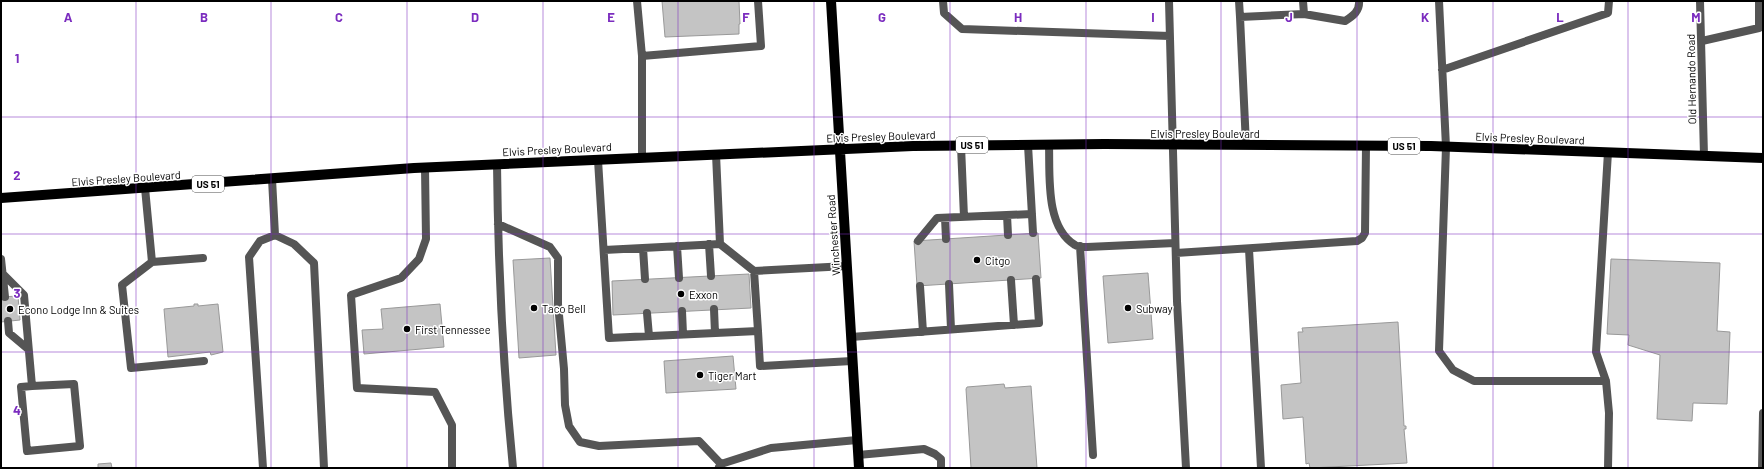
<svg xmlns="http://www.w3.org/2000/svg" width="1764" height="469" font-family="Barlow,sans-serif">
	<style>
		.building { fill: #c4c4c4; stroke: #999 }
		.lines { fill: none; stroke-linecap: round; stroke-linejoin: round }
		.service { stroke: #555; stroke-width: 8 }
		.minor { stroke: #555; stroke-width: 8 }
		.primary { stroke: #000; stroke-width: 10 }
		.grid { fill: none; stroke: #7b2cbf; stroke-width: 1; stroke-opacity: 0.55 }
		.poi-dot { fill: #000; stroke: #fff; stroke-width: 1.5 }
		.labels { text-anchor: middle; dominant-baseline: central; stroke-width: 3; stroke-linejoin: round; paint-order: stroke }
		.shield { fill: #fff; stroke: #4c4c4c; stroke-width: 1 }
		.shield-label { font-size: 10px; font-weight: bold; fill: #000 }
		.street-label { font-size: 11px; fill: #000; stroke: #fff }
		.poi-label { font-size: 11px; fill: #000; stroke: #fff; text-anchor: start }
		.grid-label { font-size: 13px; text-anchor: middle; font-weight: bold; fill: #7b2cbf; stroke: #fff; stroke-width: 3; stroke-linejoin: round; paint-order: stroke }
	</style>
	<rect width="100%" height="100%" fill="#fff"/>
	<path class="building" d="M662,1h77l1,23h-1v10l-74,3z
		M1038,233l3,45 -124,8 -3,-45z
		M550,258l6,97 -37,3 -6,-98z
		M1611,259l109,4 -3,68 13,1 -3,72 -34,-1 -1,18 -35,-2 3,-64 -32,-10 1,-10 -22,-1z
		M1148,273l5,66 -45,4 -5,-67z
		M749,274l2,34 -138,7 -1,-34z
		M18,296l2,24 -19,2v-25z
		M194,304h4v2l20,-2 5,48 -12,3 -1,-3 -42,5 -4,-48 30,-3z
		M440,304l4,43 -80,7 -2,-24 21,-1 -2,-20z
		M1398,322l6,104h2v3h-2l3,34 -97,5 -1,-5 -3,1 -3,-47 -20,2 -2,-34 20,-2 -3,-51h5l-1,-4z
		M733,356l3,33 -70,4 -2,-32z
		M1004,384l1,4 26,-2 6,82h-66l-5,-79 1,-2z
		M111,463l1,5h-14v-4z"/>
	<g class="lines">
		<path class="service" d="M637,1l5,55 119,-10 -3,-45
			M943,1l1,12 18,16 208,7
			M1169,1l8,300 9,167
			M1239,1l1,16 64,-3 41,7c8,-5 15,-10 14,-20
			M1303,1l1,13
			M1439,1l7,146 -7,204 14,19 21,11h132
			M1240,17l6,128
			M1702,41l57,-13v-27
			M642,56v102
			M1442,70l166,-57 1,-12
			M1028,145l5,88
			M1049,145c1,30 -4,82 26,100 3,2 8,2 12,2l88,-4
			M961,146l3,71
			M716,154l4,90
			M598,160l11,178 149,-7 -4,-60 -34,-27 -116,6
			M497,164c1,101 6,203 16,304
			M425,168l1,71 -7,20 -18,19 -50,17 6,93 78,4 17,33v43
			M272,179l3,56 19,9 20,19 10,205
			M145,188l7,74 -30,23 9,83 73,-7
			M1007,215l1,20
			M945,218l1,21
			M498,224l52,23 8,11v46l6,65 1,36 4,21 11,16 19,4 100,-5 22,23
			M918,241l19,-23 95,-4
			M709,244l2,32
			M677,246l2,32
			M1080,246l13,209
			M643,248l2,31
			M1249,249l12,219
			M1176,253l181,-12 5,-3 3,-5 1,-87
			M1,259l4,38
			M152,262l51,-4
			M754,271l93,-5
			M3,274l21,21 8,91 42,-2 6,62 -53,5 -6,-64 11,-1
			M1011,280l3,45
			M949,284l2,45
			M920,286l3,46
			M714,309l1,24
			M682,311l1,23
			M647,313l2,23
			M8,321l1,12 19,16
			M758,331l2,35 92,-5
			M851,337l188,-14 -3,-44
			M858,455l66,-6 11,5 6,5v9
			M719,467l2,-3 50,-16 86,-8
			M263,468l-14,-211 11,-16 15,-6
			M1608,468l1,-55 -3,-32 -10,-29 12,-200
			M1762,468l1,-55"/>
		<path class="minor" d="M1700,1l4,155"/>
		<path class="primary" d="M831,1l28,467
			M1,198l413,-30 499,-22 191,-2 327,2 332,12"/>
	</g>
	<path class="grid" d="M136,1v467M271,1v467M407,1v467M543,1v467M678,1v467M814,1v467M950,1v467M1086,1v467M1221,1v467M1357,1v467M1493,1v467M1628,1v467M1,117h1762M1,234h1762M1,352h1762"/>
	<g class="poi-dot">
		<circle cx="977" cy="260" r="4"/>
		<circle cx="681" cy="294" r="4"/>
		<circle cx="534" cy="308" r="4"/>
		<circle cx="1128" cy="308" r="4"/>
		<circle cx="10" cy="309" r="4"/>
		<circle cx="407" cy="329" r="4"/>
		<circle cx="700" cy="375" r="4"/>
	</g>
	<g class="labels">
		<g class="shield">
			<rect x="956" y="137" width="32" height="16" rx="3"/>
			<rect x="1388" y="138" width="32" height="16" rx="3"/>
			<rect x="192" y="176" width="32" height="16" rx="3"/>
		</g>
		<g class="shield-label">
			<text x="972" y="145">US 51</text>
			<text x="1404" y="146">US 51</text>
			<text x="208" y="184">US 51</text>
		</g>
		<g class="street-label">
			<text transform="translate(1691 79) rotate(-91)">Old Hernando Road</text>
			<text x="1205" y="133">Elvis Presley Boulevard</text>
			<text transform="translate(881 136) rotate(-2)">Elvis Presley Boulevard</text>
			<text transform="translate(1530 138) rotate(2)">Elvis Presley Boulevard</text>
			<text transform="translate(557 149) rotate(-3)">Elvis Presley Boulevard</text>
			<text transform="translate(126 178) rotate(-4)">Elvis Presley Boulevard</text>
			<text transform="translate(833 235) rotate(-94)">Winchester Road</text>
		</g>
		<g class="poi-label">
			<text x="985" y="260">Citgo</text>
			<text x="689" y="294">Exxon</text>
			<text x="542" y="308">Taco Bell</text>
			<text x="1136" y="308">Subway</text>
			<text x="18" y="309">Econo Lodge Inn &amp; Suites</text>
			<text x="415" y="329">First Tennessee</text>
			<text x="708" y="375">Tiger Mart</text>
		</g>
	</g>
	<g class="grid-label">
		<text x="68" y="22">A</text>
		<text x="204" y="22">B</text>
		<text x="339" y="22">C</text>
		<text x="475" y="22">D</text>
		<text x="611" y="22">E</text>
		<text x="746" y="22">F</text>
		<text x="882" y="22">G</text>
		<text x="1018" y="22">H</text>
		<text x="1153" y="22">I</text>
		<text x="1289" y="22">J</text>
		<text x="1425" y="22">K</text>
		<text x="1560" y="22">L</text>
		<text x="1696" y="22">M</text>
		<text x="17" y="63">1</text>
		<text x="17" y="180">2</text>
		<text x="17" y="298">3</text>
		<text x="17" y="415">4</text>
	</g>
	<rect width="1764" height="469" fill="none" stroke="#000000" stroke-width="4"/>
</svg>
